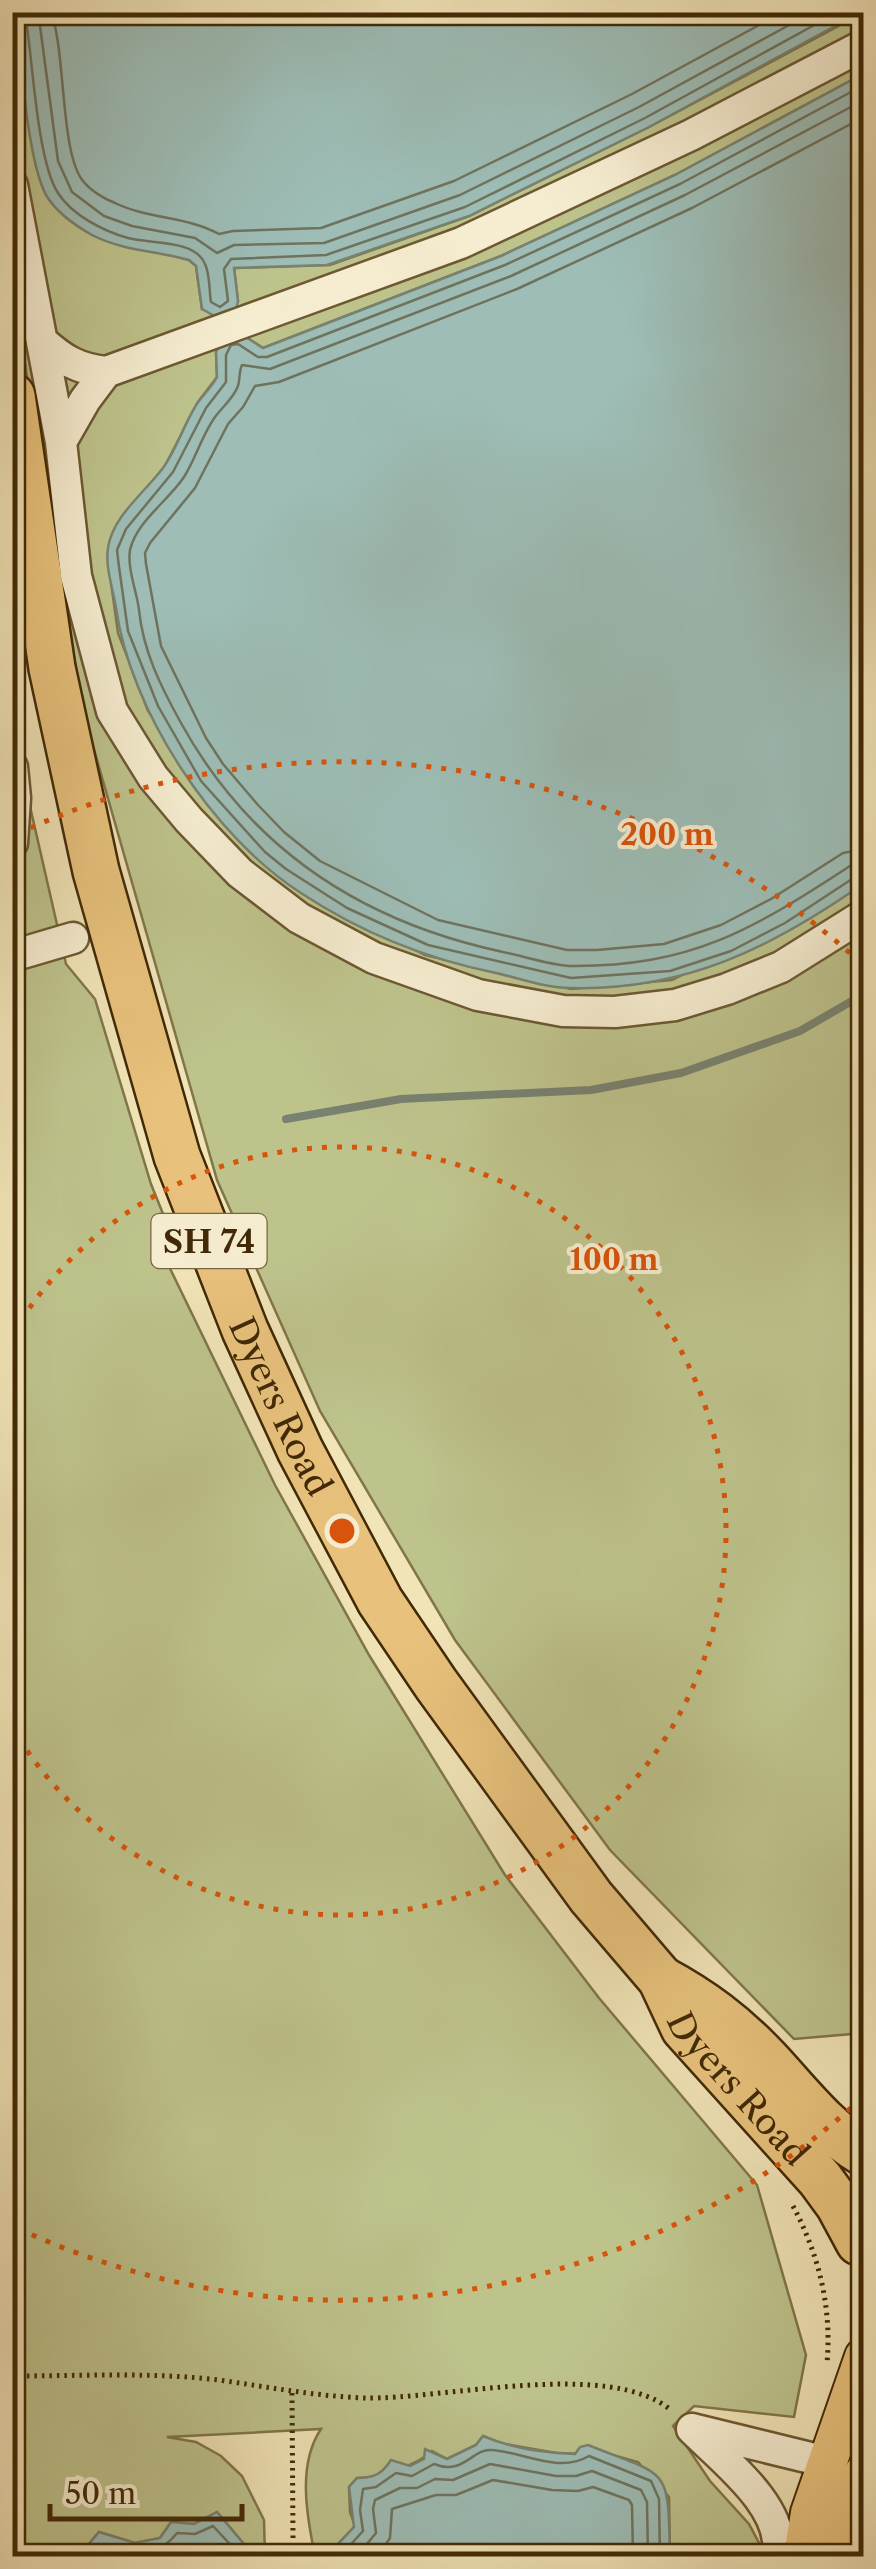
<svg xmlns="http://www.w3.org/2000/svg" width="876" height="2569" font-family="'Libre Caslon Text',serif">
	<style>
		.green { fill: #bec38c; stroke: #807649; stroke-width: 2.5 }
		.water { fill: #9dbdb6; stroke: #788270; stroke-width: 2.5 }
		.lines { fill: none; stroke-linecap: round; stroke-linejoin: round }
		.shore { stroke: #6f735e; stroke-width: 2.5 }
		.stream { stroke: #788270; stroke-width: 8 }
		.minor-casing { stroke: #6d5832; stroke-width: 35 }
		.major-casing { stroke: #412906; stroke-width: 42 }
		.highway-casing { stroke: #412906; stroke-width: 50 }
		.path { stroke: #412906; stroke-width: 5; stroke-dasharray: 2.5 5; stroke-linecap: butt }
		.minor { stroke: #f6edd0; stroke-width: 30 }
		.major { stroke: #e8c27c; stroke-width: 38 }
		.highway { stroke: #e8c27c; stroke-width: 45 }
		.ring { fill: none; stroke: #d7540b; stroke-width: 5; stroke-dasharray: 5 10 }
		.labels { text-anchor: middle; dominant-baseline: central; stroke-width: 8; stroke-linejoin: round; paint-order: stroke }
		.shield { fill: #f6edd0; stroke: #776443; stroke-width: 2.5 }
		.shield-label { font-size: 32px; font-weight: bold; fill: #412906 }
		.street-label { font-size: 35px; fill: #412906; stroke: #f6edd0 }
		.centre { fill: #d7540b; stroke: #f6edd0; stroke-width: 5 }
		.ring-label { font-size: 30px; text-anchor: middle; font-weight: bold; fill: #d7540b; stroke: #f6edd0; stroke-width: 8; stroke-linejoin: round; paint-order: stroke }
	</style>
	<rect width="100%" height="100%" fill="#f1e4b7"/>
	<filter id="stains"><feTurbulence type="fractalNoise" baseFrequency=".002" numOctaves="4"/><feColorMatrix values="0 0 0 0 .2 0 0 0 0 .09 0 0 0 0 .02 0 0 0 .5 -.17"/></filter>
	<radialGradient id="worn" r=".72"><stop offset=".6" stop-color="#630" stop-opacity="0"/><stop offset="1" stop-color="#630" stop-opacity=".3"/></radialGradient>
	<path class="green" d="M12,13l24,153 10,28 21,24 26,17 96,25 7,6 6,43 36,-8 -4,-33 96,-3 139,-49 180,-89 214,-114v61l-188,101 -174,81 -238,92 -25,-16 -22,20 1,25 -19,25 -33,64 -47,58 -9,44 9,65 30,78 82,119 49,47 146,78 146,34 101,-9 191,-96v1149l-69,6 -184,-189 -155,-210 -135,-229 -103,-231 -128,-448 -36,-178 -40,-273z
		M29,802l37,162 29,35 56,185 25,62 -13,8 112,231 94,170 136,220 94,123 158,187 49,170 -12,62 -100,-11 -21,20 37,55 39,43 17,32h-96l-1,-59 -31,-35 -25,-7 -57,-2 -57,-10 -16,-7 -7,9 -29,14 -15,-8c-15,15 -55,27 -75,27l-8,9 1,25 5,14 -18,19 -23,6c-8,-39 -16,-88 7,-122l-154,8 29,5 25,14 21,20 22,44 1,36h-11l-37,-44 -23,12 -23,-2 -11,16 -25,5 -36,-11 -17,20 -22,4h-47l-1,-1658z"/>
	<path class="water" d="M15,13h844l-210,114 -180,89 -142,49 -93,3 4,33 -3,13 -17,4 -16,-9 -6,-43 -7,-6c-32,-9 -66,-9 -97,-25 -16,-9 -36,-23 -46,-40 -19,-36 -25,-138 -31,-182z
		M863,74v810c-92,64 -178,107 -293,104 -24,0 -51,-10 -74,-15 -69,-14 -136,-41 -195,-80 -88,-56 -171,-183 -185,-285 -3,-19 -11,-41 -8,-60 4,-31 37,-56 55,-80 13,-18 20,-41 32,-61 6,-11 16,-18 22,-30l-1,-25 7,-15 15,-5 25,16 238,-92 174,-81z
		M483,2436c28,12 61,17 92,18l5,-7 8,-2c82,33 80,19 82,111h-382l49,-11 17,-18 -5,-40 8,-9c17,0 25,-4 34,-18l19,6 14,-7 1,-10 22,10 29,-14z
		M217,2512l37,44h-194l22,-4 17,-20 36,11 25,-5 11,-16 23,2z"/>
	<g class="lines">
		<path class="shore" d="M32,12l8,14 18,135 14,31 32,24 28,10 63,12 22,15 17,-8 90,-2 136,-48 179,-88 174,-95
			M51,12c15,40 9,141 32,169 7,9 21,18 32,22 33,16 71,13 104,31l14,-3 88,-3 133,-47 178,-87 151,-82
			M12,19l9,1 6,7c6,40 11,136 31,166 14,22 45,38 70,45 21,6 67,1 77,26 5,10 4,26 6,38l9,5 8,-6 -4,-32 7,-10 95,-4 139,-48 180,-89 193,-106
			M864,85l-184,99 -175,81 -238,92h-9l-20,-13 -7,1 -5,10v27l-20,26 -33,64 -47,57 -9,21 2,17 9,64 30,75 43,75 64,71 21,17 61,39 81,37 143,33 99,-7 61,-20 54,-28 70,-46 9,-1
			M864,100l-179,95 -174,81 -241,93 -28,-4c-3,6 -2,14 -4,21 -5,13 -15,20 -23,31 -13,18 -19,41 -31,60 -15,23 -48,45 -54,73 -3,19 7,42 9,60 4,41 22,77 42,113 70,127 182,199 322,229 21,4 46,13 67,14 121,1 182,-36 280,-100l14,-2
			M864,117l-172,91 -175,81 -238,93 -24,4 -12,21 -15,17 -33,64 -45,55 -5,10 1,11 15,82 45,92 17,26 35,41 26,27 36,29 118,59 129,30h30l67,-6 57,-19 50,-26 72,-46 21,-4
			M91,2556l12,-12c30,8 52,17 74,-11l18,1 18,-8 28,30
			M332,2556l12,-4 19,-21 -3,-21 3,-21 13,-2 20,-14 16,3 22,-12c29,12 38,-15 57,-14 33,2 68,24 98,6l62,25 8,18 1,57
			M357,2556l19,-23 -3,-24 2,-9 25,-12h17l18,-9 18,1 37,-16 66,12h20l16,-5 49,19 6,12 1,54
			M378,2556l12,-18 2,-29 44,-14h20l37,-15 59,10 26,1 15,-4 36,13 3,5 1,51"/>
		<path class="stream" d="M286,1119l115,-20 190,-9 90,-17 119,-42 64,-37
			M12,1284l8,-6"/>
		<g class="minor-casing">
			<path id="minor" d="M12,185l49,257 15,134 36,135 41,66 36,43 51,53 59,45 75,40 104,37 85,16 52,1 60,-7 52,-16 54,-22 83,-52
				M42,341c21,19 36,28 64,31
				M61,442l24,-42 21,-28 355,-129 230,-108 173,-90
				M12,767l3,31 -3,45
				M12,956l61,-18
				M692,2429c30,30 96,80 85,127
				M692,2429l135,33"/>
		</g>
		<g class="major-casing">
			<path id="major" d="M803,2556l7,-43 54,-156
				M822,2556l24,-38 18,-45"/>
		</g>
		<g class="highway-casing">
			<g id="highway">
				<path id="s1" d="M12,396l40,272 44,203 81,285 68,174 55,120 80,151 56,83 155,213 70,82 23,49 136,151 19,26 20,37"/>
				<path d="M661,1979c41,22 73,46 106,81 30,32 58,70 97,93"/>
			</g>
		</g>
		<path class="path" d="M793,2206c26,49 39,102 34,157
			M12,2376c69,0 140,-4 207,4 49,7 96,16 145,18 78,2 247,-40 308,13
			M292,2393l1,147"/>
		<use href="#minor" class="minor"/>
		<use href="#major" class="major"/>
		<use href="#highway" class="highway"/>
	</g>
	<g class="ring">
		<path d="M13 1333A384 384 0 1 1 13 1729"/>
		<path d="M862 2098A769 769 0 0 1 17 2228M17 834A769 769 0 0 1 862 964"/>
	</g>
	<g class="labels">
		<rect class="shield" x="151.5" y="1214" width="115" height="54" rx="8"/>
		<g class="shield-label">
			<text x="209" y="1241">SH 74</text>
		</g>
		<g class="street-label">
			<text stroke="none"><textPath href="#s1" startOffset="1050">Dyers Road</textPath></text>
			<text stroke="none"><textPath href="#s1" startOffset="1875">Dyers Road</textPath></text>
		</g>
	</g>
	<circle cx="342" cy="1531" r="15" class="centre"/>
	<g class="ring-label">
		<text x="667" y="845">200 m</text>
		<text x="614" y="1270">100 m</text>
	</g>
	<rect width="876" height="2569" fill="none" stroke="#f1e4b7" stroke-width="50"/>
	<rect x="15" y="15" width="846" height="2539" fill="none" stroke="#412906" stroke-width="5"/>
	<rect x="25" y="25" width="826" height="2519" fill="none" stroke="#412906" stroke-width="2.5"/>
	<path d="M50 2504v15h192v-15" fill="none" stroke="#412906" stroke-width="5"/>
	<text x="65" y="2504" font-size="30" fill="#412906" stroke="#f6edd0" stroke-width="8" paint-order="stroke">50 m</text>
	<rect width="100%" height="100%" filter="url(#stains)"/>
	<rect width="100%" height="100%" fill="url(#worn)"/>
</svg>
